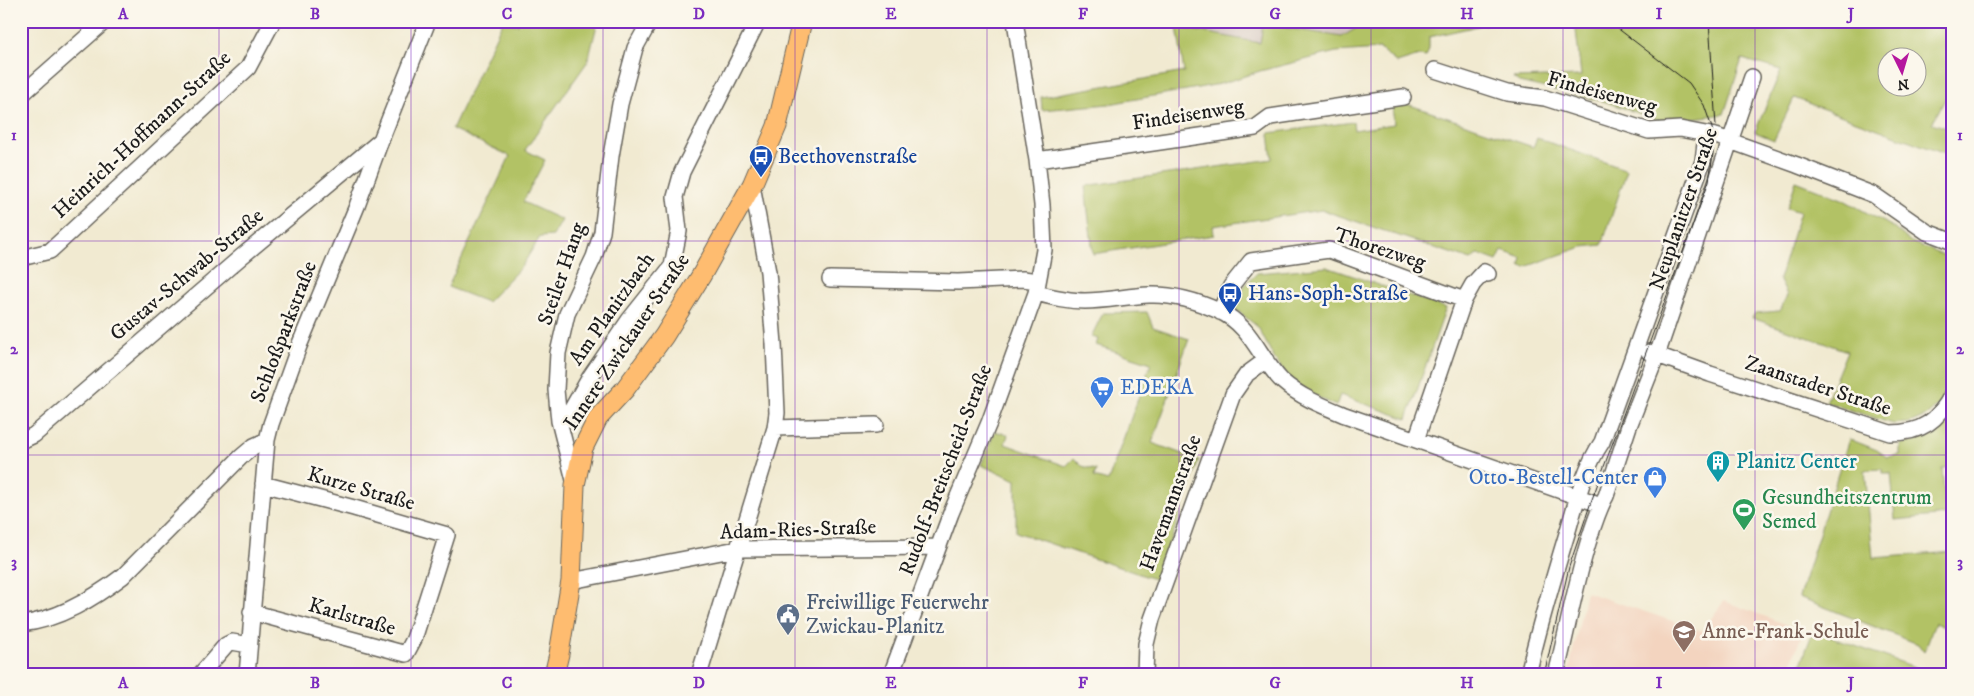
<svg xmlns="http://www.w3.org/2000/svg" width="1974" height="696" font-family="'IM FELL DW Pica',serif">
	<style>
		.built { fill: #f3d4bf }
		.industrial { fill: #cfc0bb }
		.green { fill: #b2c265; stroke: #676f40; fill-rule: evenodd }
		.lines { fill: none; stroke-linecap: round; stroke-linejoin: round }
		.minor-casing { stroke: #67645b; stroke-width: 18 }
		.major-casing { stroke: #67645b; stroke-width: 21 }
		.minor { stroke: #fff; stroke-width: 15 }
		.major { stroke: #febc70; stroke-width: 19 }
		.tram { stroke: #1c1c1c; stroke-width: 1 }
		.grid { fill: none; stroke: #7b2cbf; stroke-width: 1; stroke-opacity: 0.55 }
		.labels { text-anchor: middle; dominant-baseline: central; stroke-width: 5; stroke-linejoin: round; paint-order: stroke }
		.street-label { font-size: 21px; fill: #1c1c1c; stroke: #fbf7ec }
		.transit-label { font-size: 21px; fill: #164399; stroke: #fbf7ec; text-anchor: start }
		.shop-label { font-size: 21px; fill: #366cbe; stroke: #fbf7ec; text-anchor: start }
		.culture-label { font-size: 21px; fill: #0d838f; stroke: #fbf7ec; text-anchor: start }
		.leisure-label { font-size: 21px; fill: #27864d; stroke: #fbf7ec; text-anchor: start }
		.service-label { font-size: 21px; fill: #4e5e75; stroke: #fbf7ec; text-anchor: start }
		.education-label { font-size: 21px; fill: #785e54; stroke: #fbf7ec; text-anchor: start }
		.neatline { fill: none; stroke: #7b2cbf; stroke-width: 2 }
		.grid-label { font-size: 16px; text-anchor: middle; font-weight: bold; fill: #7b2cbf }
	</style>
	<rect width="100%" height="100%" fill="#fbf7ec"/>
	<filter id="ink" filterUnits="userSpaceOnUse"><feTurbulence type="fractalNoise" baseFrequency=".02" numOctaves="2"/><feDisplacementMap in="SourceGraphic" scale="10" xChannelSelector="R" yChannelSelector="G"/><feConvolveMatrix kernelMatrix="1 2 1 2 8 2 1 2 1" color-interpolation-filters="sRGB"/></filter>
	<filter id="wash" filterUnits="userSpaceOnUse"><feTurbulence type="fractalNoise" baseFrequency=".0096" numOctaves="4" result="noise"/><feDisplacementMap in="SourceGraphic" scale="20" xChannelSelector="R" yChannelSelector="G"/><feGaussianBlur stdDeviation="1.12" result="paint"/><feColorMatrix in="noise" values="0 0 0 0 0 0 0 0 0 0 0 0 0 0 0 0 0 1.4 0 .05"/><feComposite in="paint" operator="in"/></filter>
	<g filter="url(#wash)">
		<rect width="100%" height="100%" fill="#f1ead1"/>
		<path class="built" d="M1586,592l116,39 22,-30 79,30 -16,44h-219z"/>
		<path class="industrial" d="M1175,21h224l-38,5 -19,11 -79,-13 -3,19 -83,-16z"/>
		<path class="green" d="M503,21l15,4 1,-4h79l-10,40 -63,89 20,10 -22,42 39,18 -9,16 -13,1 -18,29 -35,36 -39,-15 62,-131 -58,-27z
			M1399,21h128l-32,1 -66,15v12l-3,8 -7,-1 -22,7 -17,-14 -44,3 -76,19 -40,13 -111,20 -67,6 -1,-13 143,-25 -7,-45 83,16 3,-19 79,13 18,-11z
			M1575,21h366l12,5v59l-21,38 21,7v27l-159,-59 -20,42 -19,-8 26,-62 -39,-11 -18,55 -60,8 -58,-20 -87,-20 -6,-4 68,-2zM1886,58h30v30h-30z
			M1404,103l129,44 4,-9 90,32 -25,75 -20,2 -57,20 -5,-1 2,-8 -20,-7 -5,10 -19,-7 -7,6 -149,-50 -109,16 1,9 -121,19 -8,-68 187,-27 -3,-26 84,-11 1,8 40,-6 -2,-19z
			M1796,181l46,18 51,28 18,15 42,17v107l-13,38 -14,12 -17,7 -16,1 -67,-22 21,-51 -95,-33 3,-5 25,-2 7,-16 -8,-16 21,-67 -13,-4z
			M1327,267l119,41 -39,111 -67,-24 -4,11 -34,-17 -15,-13 -13,-18 -16,-31 -24,-19 11,-23 12,-12z
			M1147,312l6,15 36,12 -37,104 47,17 -42,120 -141,-48v-52l-35,-15 14,-34 13,4 -3,9 61,22 8,-8 8,8 14,4 -2,7 14,4 43,-118 -55,-18 2,-6 -7,-2 12,-24z
			M1953,407v47h-4l1,13 -8,1 4,47 -51,5 -4,-47h-8v-4l-18,1 8,88 80,-6v49l-9,26 -9,-4 -11,29 -6,-8 -119,-47 50,-158 28,11 10,7 13,-2v-11l14,-2 30,-21z
			M1813,631l124,44h-140z"/>
	</g>
	<g filter="url(#ink)">
		<g class="lines">
			<g class="minor-casing">
				<path id="minor" d="M1435,70l72,23 38,5 104,33 31,-2 36,7 81,29 77,30 53,37 26,10
					M21,95l84,-74
					M1037,160l218,-32 15,-11 133,-20
					M21,258l29,-7 198,-183 25,-47
					M830,279l128,3 65,-3 15,2
					M1036,293c16,4 32,8 49,8 21,0 43,-5 64,-6 24,-1 48,6 70,16 33,15 40,47 63,70 18,16 41,25 63,34l256,90
					M1220,312l11,-26 20,-25 78,-11 135,50
					M1649,352l61,22 180,59c32,0 48,-12 63,-40
					M559,421l7,-2 24,-42 39,-57 43,-54 7,-35 -4,-34 7,-25 76,-151
					M775,428l101,-3
					M1416,440l48,-140 9,-16 11,-12 4,2
					M21,441l13,-6 207,-178 139,-116
					M575,484l-16,-63 -3,-31 2,-37 9,-39 27,-57 8,-25 9,-76 9,-52 15,-56 15,-27
					M571,581l166,-32 201,-2
					M251,612l155,42 8,-15 33,-104 -93,-27 -91,-24
					M21,624c38,-4 73,-26 102,-48l118,-119 13,-11 13,-6
					M200,675l26,-30 6,-3 17,3
					M247,675l20,-235 4,-16 28,-78 58,-140 24,-66 47,-119
					M699,675l76,-247 2,-15 -3,-69 -6,-72 -16,-87
					M891,675l60,-162 38,-90 47,-130 8,-43 -2,-45 -5,-45 -22,-139
					M1145,675l1,-31 6,-25 81,-225 14,-20 19,-14
					M1528,675c11,-50 26,-99 41,-148 8,-28 16,-60 33,-85l101,-281 3,-26
					M1556,675c11,-44 19,-89 32,-132 5,-16 10,-33 18,-47l23,-70 28,-71 95,-278"/>
			</g>
			<g class="major-casing">
				<path id="major" d="M554,675l5,-21 12,-73 4,-96 8,-37 15,-30 27,-29 39,-53 37,-60 51,-91 25,-59 25,-105"/>
			</g>
			<use href="#minor" class="minor"/>
			<use href="#major" class="major"/>
			<path class="tram" d="M1709,21l7,105
				M1544,675l25,-108 22,-65 118,-321 4,-27 -1,-26 -8,-23 -15,-22 -81,-62"/>
		</g>
	</g>
	<path class="grid" d="M219,21v654M411,21v654M603,21v654M795,21v654M987,21v654M1179,21v654M1371,21v654M1563,21v654M1755,21v654M21,241h1932M21,455h1932"/>
	<defs>
		<g id="bus-pin" transform="scale(1.25)"><path d="M0 17L-7.5 6A9.5 9.5 0 1 1 7.5 6Z" fill="#1a4fb4" stroke="#fbf7ec"/><path d="M-5-6H5V4H4V6H2V4H-2V6H-4V4H-5ZM-3.5-4V0h7V-4ZM-3.5 1.2v1.5H-2V1.2ZM2 1.2v1.5H3.5V1.2Z" fill="#fff"/></g>
		<g id="supermarket-pin" transform="scale(1.25)"><path d="M0 17L-7.5 6A9.5 9.5 0 1 1 7.5 6Z" fill="#3f7fe0" stroke="#fbf7ec"/><path d="M-6-5.5h2.5l.6 2H6L4.5 2H-2.5L-4.4-4H-6ZM-1.5 3.2a1.3 1.3 0 1 0 .1 0ZM3 3.2a1.3 1.3 0 1 0 .1 0Z" fill="#fff"/></g>
		<g id="building-pin" transform="scale(1.25)"><path d="M0 17L-7.5 6A9.5 9.5 0 1 1 7.5 6Z" fill="#0f9aa8" stroke="#fbf7ec"/><path d="M-4-6H4V6H1V3H-1V6H-4ZM-2.5-4.3h1.7v1.8h-1.7ZM.8-4.3h1.7v1.8H.8ZM-2.5-1h1.7V.8h-1.7ZM.8-1h1.7V.8H.8Z" fill="#fff"/></g>
		<g id="shop-pin" transform="scale(1.25)"><path d="M0 17L-7.5 6A9.5 9.5 0 1 1 7.5 6Z" fill="#3f7fe0" stroke="#fbf7ec"/><path d="M-5-2.5h2.3a2.7 3.5 0 0 1 5.4 0H5L5.5 6h-11ZM-1.5-2.5h3a1.5 2.3 0 0 0-3 0Z" fill="#fff"/></g>
		<g id="stadium-pin" transform="scale(1.25)"><path d="M0 17L-7.5 6A9.5 9.5 0 1 1 7.5 6Z" fill="#2e9e5b" stroke="#fbf7ec"/><path d="M0-5a6.5 5 0 1 0 0 10a6.5 5 0 1 0 0-10ZM-3.5-1.8h7v3.6h-7Z" fill="#fff"/></g>
		<g id="civic-pin" transform="scale(1.25)"><path d="M0 17L-7.5 6A9.5 9.5 0 1 1 7.5 6Z" fill="#5c6f8a" stroke="#fbf7ec"/><path d="M-.6-6.5H3V-4.5H.6V-3L4-1V1h2V6H-6V1h2V-1L-.6-3ZM-1.2 2.5V6h2.4V2.5Z" fill="#fff"/></g>
		<g id="school-pin" transform="scale(1.25)"><path d="M0 17L-7.5 6A9.5 9.5 0 1 1 7.5 6Z" fill="#8d6e63" stroke="#fbf7ec"/><path d="M0-5L7-2L0 1L-7-2ZM-4 1L0 2.5L4 1V4Q0 6-4 4Z" fill="#fff"/></g>
	</defs>
	<g fill-rule="evenodd">
		<use href="#bus-pin" x="761" y="157"/>
		<use href="#bus-pin" x="1230" y="294"/>
		<use href="#supermarket-pin" x="1102" y="388"/>
		<use href="#building-pin" x="1718" y="462"/>
		<use href="#shop-pin" x="1655" y="478"/>
		<use href="#stadium-pin" x="1744" y="510"/>
		<use href="#civic-pin" x="788" y="615"/>
		<use href="#school-pin" x="1684" y="632"/>
	</g>
	<g class="labels">
		<g class="street-label">
			<text transform="translate(1602 93) rotate(15)">Findeisenweg</text>
			<text transform="translate(1188 115) rotate(-9)">Findeisenweg</text>
			<text transform="translate(142 135) rotate(-43)">Heinrich-Hoffmann-Straße</text>
			<text transform="translate(1684 209) rotate(-71)">Neuplanitzer Straße</text>
			<text transform="translate(1380 249) rotate(18)">Thorezweg</text>
			<text transform="translate(562 274) rotate(-71)">Steiler Hang</text>
			<text transform="translate(187 275) rotate(-40)">Gustav-Schwab-Straße</text>
			<text transform="translate(612 309) rotate(-55)">Am Planitzbach</text>
			<text transform="translate(284 332) rotate(-69)">Schloßparkstraße</text>
			<text transform="translate(627 342) rotate(-56)">Innere Zwickauer Straße</text>
			<text transform="translate(1818 386) rotate(18)">Zaanstader Straße</text>
			<text transform="translate(946 470) rotate(-69)">Rudolf-Breitscheid-Straße</text>
			<text transform="translate(361 489) rotate(16)">Kurze Straße</text>
			<text transform="translate(1171 503) rotate(-70)">Havemannstraße</text>
			<text transform="translate(798 530) rotate(-2)">Adam-Ries-Straße</text>
			<text transform="translate(352 617) rotate(16)">Karlstraße</text>
		</g>
		<g class="transit-label">
			<text x="778" y="157">Beethovenstraße</text>
			<text x="1248" y="294">Hans-Soph-Straße</text>
		</g>
		<g class="shop-label">
			<text x="1120" y="388">EDEKA</text>
			<text x="1638" y="478" text-anchor="end">Otto-Bestell-Center</text>
		</g>
		<g class="culture-label">
			<text x="1736" y="462">Planitz Center</text>
		</g>
		<g class="leisure-label">
			<text x="1762" y="498">Gesundheitszentrum<tspan x="1762" dy="24">Semed</tspan></text>
		</g>
		<g class="service-label">
			<text x="806" y="603">Freiwillige Feuerwehr<tspan x="806" dy="24">Zwickau-Planitz</tspan></text>
		</g>
		<g class="education-label">
			<text x="1702" y="632">Anne-Frank-Schule</text>
		</g>
	</g>
	<rect width="1974" height="696" fill="none" stroke="#fbf7ec" stroke-width="55"/>
	<g transform="translate(1902 72) rotate(175)"><circle r="24" fill="#fbf7ec" stroke="#a29f99"/>
	<path d="M0-4L9 19L0 12L-9 19Z" fill="#b5179e"/>
	<text y="-8" font-size="14" font-weight="bold" text-anchor="middle" fill="#1c1c1c">N</text>
	</g>
	<rect x="28" y="28" width="1918" height="640" class="neatline"/>
	<g class="grid-label">
		<text x="123" y="19">A</text>
		<text x="315" y="19">B</text>
		<text x="507" y="19">C</text>
		<text x="699" y="19">D</text>
		<text x="891" y="19">E</text>
		<text x="1083" y="19">F</text>
		<text x="1275" y="19">G</text>
		<text x="1467" y="19">H</text>
		<text x="1659" y="19">I</text>
		<text x="1851" y="19">J</text>
		<text x="14" y="140">1</text>
		<text x="1960" y="140">1</text>
		<text x="14" y="354">2</text>
		<text x="1960" y="354">2</text>
		<text x="14" y="567">3</text>
		<text x="1960" y="567">3</text>
		<text x="123" y="688">A</text>
		<text x="315" y="688">B</text>
		<text x="507" y="688">C</text>
		<text x="699" y="688">D</text>
		<text x="891" y="688">E</text>
		<text x="1083" y="688">F</text>
		<text x="1275" y="688">G</text>
		<text x="1467" y="688">H</text>
		<text x="1659" y="688">I</text>
		<text x="1851" y="688">J</text>
	</g>
</svg>
